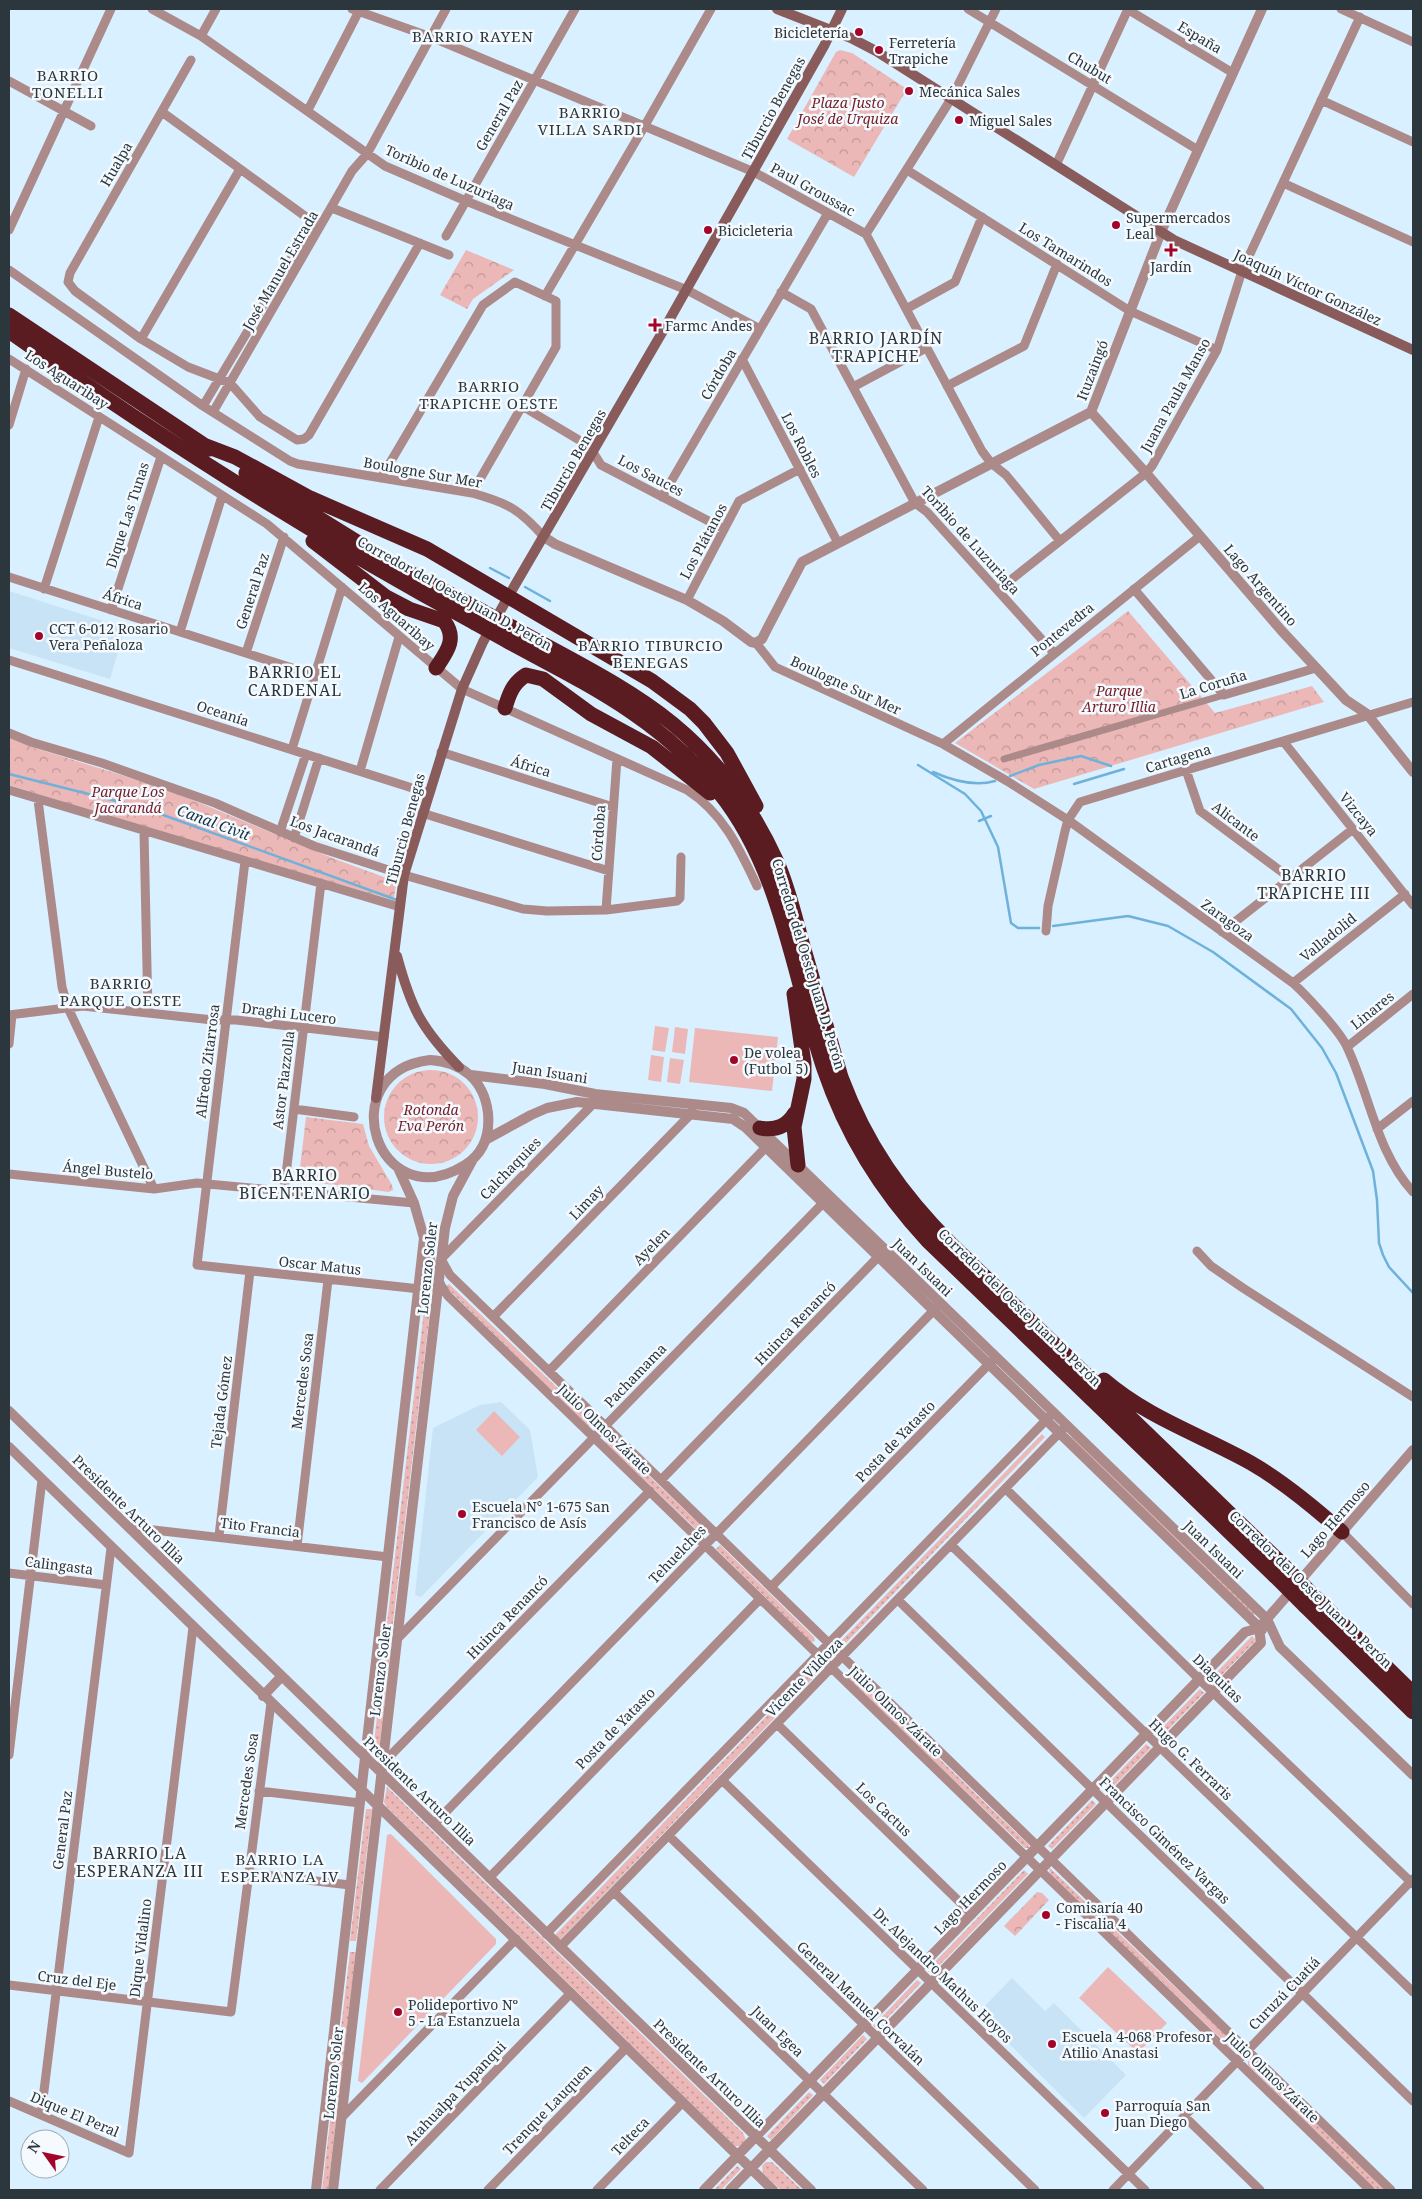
<svg xmlns="http://www.w3.org/2000/svg" width="1422" height="2199" font-family="'Noto Serif',serif">
	<style>
		.built { fill: #c7e3f5 }
		.grass { fill: url(#grass-dots) }
		.park { fill: url(#park-crowns) }
		.pitch { fill: #ecb8b7 }
		.lines { fill: none; stroke-linecap: round; stroke-linejoin: round }
		.stream { stroke: #6eb1db; stroke-width: 2.5 }
		.pedestrian { stroke: #ac8a89; stroke-width: 7 }
		.minor { stroke: #ac8a89; stroke-width: 9 }
		.tertiary { stroke: #ac8a89; stroke-width: 10 }
		.secondary { stroke: #8a5b5b; stroke-width: 10 }
		.motorway { stroke: #5a1c20; stroke-width: 15 }
		.motorway-bridge { stroke: #5a1c20; stroke-width: 15 }
		.poi-dot { fill: #a3052a; stroke: #f4fafe; stroke-width: 2 }
		.labels { text-anchor: middle; dominant-baseline: central; stroke-width: 5; stroke-linejoin: round; paint-order: stroke }
		.poi-label { font-size: 14px; fill: #2b363d; stroke: #f4fafe; text-anchor: start }
		.street-label { font-size: 14px; fill: #2b363d; stroke: #f4fafe }
		.park-label { font-size: 14px; font-style: italic; fill: #751d26; stroke: #f4fafe }
		.neighbourhood-label { font-size: 15px; letter-spacing: 1px; fill: #2b363d; stroke: #f4fafe }
		.water-label { font-size: 15px; font-style: italic; fill: #123042; stroke: #f4fafe }
		.quarter-label { font-size: 16px; letter-spacing: 1px; fill: #2b363d; stroke: #f4fafe }
	</style>
	<defs>
		<pattern id="grass-dots" width="8" height="8" patternUnits="userSpaceOnUse" patternTransform="scale(1.25)"><rect width="8" height="8" fill="#ecb8b7"/><path d="M2 2h.1M6 6h.1" fill="none" stroke="#bf9696" stroke-width="1.8" stroke-linecap="round"/></pattern>
		<pattern id="park-crowns" width="20" height="18" patternUnits="userSpaceOnUse" patternTransform="scale(1.25)"><rect width="20" height="18" fill="#ecb8b7"/><path d="M2 6a3 3 0 1 1 6 0M12 15a3 3 0 1 1 6 0" fill="none" stroke="#bf9696"/></pattern>
	</defs>
	<rect width="100%" height="100%" fill="#d8f0ff"/>
	<path class="built" d="M9,591l116,37 -15,51 -101,-31z
		M501,1402l29,28 8,47 -117,120 -6,-2 18,-167 47,-23z
		M1012,1978l33,33 9,-8 72,72 -42,43 -106,-105z"/>
	<path class="grass" d="M449,1284l143,137 2,3 -1,3 -5,-1 -140,-137 -2,-3z
		M425,1302h6l-40,337 -6,1z
		M1042,1434l3,3 -200,207 -4,-3z
		M1073,1436l182,178 -2,2 -182,-178z
		M607,1439h3l96,91 -1,5h-3l-96,-92z
		M720,1545l94,92 1,4 -4,1 -95,-93z
		M1252,1636l4,4 -41,42 -4,-4z
		M384,1653h6l-11,100 -6,-1z
		M813,1668l5,5 -258,267 -5,-5z
		M848,1671l181,174v3h-4l-181,-173z
		M1200,1689l4,4 -44,45 -4,-4z
		M1146,1744l5,4 -45,46 -4,-4z
		M387,1787l356,346 3,7 -6,6h-5l-3,-3 -346,-337 -2,-4z
		M1092,1800l4,4 -44,45 -4,-3z
		M366,1809h6l-16,132h-6z
		M1050,1868l188,179v4h-4l-183,-176 -2,-5z
		M1024,1870l4,4 -97,100 -4,-4z
		M350,1952h6l-28,238h-6z
		M917,1980l4,3 -44,46 -4,-3z
		M863,2035l4,4 -43,45 -4,-4z
		M1248,2061h3l134,129h-9l-128,-125z
		M809,2092l4,3 -42,45 -4,-4z
		M766,2162h6l30,28h-21l-18,-17 -1,-7z
		M737,2166l4,3 -20,21h-7z"/>
	<path class="park" d="M840,50l12,3 55,36 -53,88 -67,-38 49,-87z
		M466,250l48,20 -41,29 -6,10 -27,-14z
		M1128,611l87,102 97,-27 12,16 -290,87 -79,-46z
		M9,738l23,9 137,43 166,69 57,21 4,5 -2,12 -4,2 -228,-66 -153,-48z
		M384 1117a47 47 0 1 1 94 0a47 47 0 1 1-94 0Z
		M306,1117l57,7 6,22 23,39 1,5 -4,2 -85,-11 -5,-5z
		M1037,1892l5,1 7,7 -34,36 -11,-10z"/>
	<path class="pitch" d="M655,1026l14,2 -4,24 -13,-2z
		M675,1027l13,2 -3,25 -13,-2z
		M695,1028l83,9 -6,54 -83,-9z
		M651,1055l13,2 -3,25 -13,-2z
		M670,1058l14,2 -4,24 -13,-2z
		M494,1411l26,26 -18,19 -26,-26z
		M391,1834l105,105v5l-134,139 -4,-2 29,-246z
		M1108,1967l59,56 -29,30 -59,-55z"/>
	<g class="lines">
		<path class="stream" d="M490,568l19,10
			M525,587l25,14
			M918,765l47,29 16,17 17,36 13,76 7,5h21
			M933,772c18,8 41,15 62,9
			M9,774l135,34 253,92
			M1010,776l29,-11 42,-9 30,10
			M1074,784l50,-15
			M979,821l12,-5
			M1053,926l75,-10 40,10 45,26 78,57 31,39 14,25 37,98 4,29 2,43 4,12 6,12 24,26"/>
		<path class="pedestrian" d="M1004,759l220,-64"/>
		<path class="minor" d="M152,9l49,27 184,130 81,35 221,89 73,39
			M352,9l79,28 323,135 112,62 116,217 9,12 15,12 54,66
			M968,9l230,141
			M1127,9l106,64
			M1341,9l72,33
			M201,36l15,-27
			M191,60l-121,213 -2,9 7,9 66,48 47,28 42,16 30,34 37,23 7,-1 5,-4 111,-192
			M9,81l82,45
			M1321,100l92,42
			M308,110l51,-99
			M162,112l151,110 6,1
			M1056,165l72,-156
			M907,170l223,141 87,39
			M1283,183l130,59
			M332,208l117,47
			M9,230l102,-221
			M866,234l85,-135 45,-90
			M446,236l129,-227
			M9,270l194,136 87,55 8,3 174,29c36,10 47,16 72,44
			M781,292l30,17 104,194 12,9 127,141
			M545,296l99,-169 67,-118
			M906,309l49,-27 27,-65
			M141,339l99,-170
			M9,359l258,165 195,165 225,101c36,23 52,58 70,96
			M742,359l96,184
			M947,386l77,-40 33,-82
			M853,387l73,-39
			M203,406l110,-184
			M522,406l67,40 12,19 123,64
			M213,412l139,-241 15,-17 79,-145
			M9,425l17,-56
			M381,478l102,-173 32,-23 41,19v46l-84,146
			M662,497l166,-284
			M9,577l305,98
			M44,589l55,-172
			M1134,589l90,106 92,-27
			M998,590l148,-117 6,-7 65,-116 25,-79 118,-254
			M687,600l52,-99 61,-32
			M111,610l50,-153
			M180,632l42,-136
			M756,643l19,24 168,77 64,37 61,39 225,163c13,12 47,48 54,64 23,48 29,104 66,145
			M246,653l38,-116
			M9,660l419,133
			M9,733l22,9 71,21 113,40 99,43 90,29 119,34 24,2 59,-1 71,-9 3,-3 1,-41
			M1283,741l130,164
			M943,744l257,-208
			M292,749l50,-162
			M441,752l172,55
			M1186,770l14,41 90,67
			M360,771l39,-134
			M9,790l391,117
			M38,800l24,187 6,21 86,181
			M422,813l187,58
			M144,832l4,181
			M280,832l26,-78
			M294,838l25,-80
			M245,861l-48,404 223,24 19,-5
			M606,910l11,-151
			M1046,931l2,-25 17,-75 3,-11 12,-18 333,-100
			M1222,932l131,-103
			M1293,983l112,-89
			M9,1015l74,-9 130,14h23l148,17
			M9,1044l3,-29
			M1347,1047l66,-53
			M594,1098l-1,6 -152,155 9,16 941,915
			M294,1109l60,8
			M1377,1129l36,-28
			M9,1174l145,15 43,-6 217,20
			M284,1191l37,-308
			M424,1239c7,21 11,40 24,57l922,894
			M1197,1251l14,15 32,22 170,109
			M493,1317l197,-202 2,-5
			M549,1371l221,-228
			M661,1480l221,-227
			M1006,1489l193,190 214,205
			M128,1527l260,30
			M1342,1532l71,72
			M219,1536l31,-265
			M951,1545l462,447
			M297,1546l31,-266
			M9,1573l97,12
			M771,1587l222,-227
			M898,1600l515,501
			M398,1638l430,-440
			M777,1724l195,190
			M9,1755l33,-275
			M383,1763l267,-272
			M722,1780l423,410
			M259,1791l101,12
			M434,1824l504,-518
			M669,1836l366,354
			M248,1873l102,12
			M489,1878l271,-279
			M614,1892l309,298
			M546,1934l504,-518
			M560,1947l503,-518
			M9,1985l222,27 40,-309
			M9,2101l120,52 64,-526
			M41,2115l70,-567
			M1184,2116l76,74
			M342,2117l174,-178
			M380,2190l191,-197
			M488,2190l139,-143
			M597,2190l86,-88
			M1113,2190l300,-311"/>
		<path class="tertiary" d="M1091,412l55,61 135,157 65,70 21,14 46,58
			M544,537l11,7 132,56 36,21 28,21 5,1 6,-4 5,-10 35,-67 289,-150 70,-180 101,-223
			M430,1060c32,2 54,20 58,53 2,22 -4,40 -23,52 -88,55 -135,-93 -35,-105z
			M471,1075l74,9 50,10 136,14 13,5 523,506 13,28 133,128
			M487,1139l44,-24 16,-7 30,-6 156,17 12,8 517,503
			M9,1411l802,779
			M9,1447l764,743
			M263,1696l19,-20
			M316,2190l108,-952 -10,-35 -15,-33
			M333,2190l112,-962 8,-32 20,-37
			M704,2190l541,-558 14,-4 154,-178
			M730,2190l531,-547 -2,-15"/>
		<path class="secondary" d="M777,9l74,29 25,13 298,189 239,110
			M397,956c14,52 24,72 62,111
			M376,1098l28,-223 58,-186 21,-47 25,-45 155,-266 161,-285 18,-37"/>
		<path class="motorway" d="M9,315l201,134
			M9,331c150,106 305,205 466,292
			M201,444l34,13 75,41 117,51 225,132 38,28 14,14 23,30 29,53
			M246,473l145,90 91,48
			M313,541l73,56 23,12 35,12c14,18 2,32 -8,47
			M514,628c53,30 111,57 159,96 45,37 80,85 104,138 13,29 19,61 28,91 12,41 24,83 36,124 25,67 60,117 110,167l333,322
			M509,642c80,43 152,77 210,150 63,78 74,184 105,277 22,65 57,122 104,172l347,335
			M505,708c4,-14 8,-25 21,-33l17,4 48,35 61,33 58,46
			M794,994l10,69v16l-10,48 4,38
			M760,1128c16,3 27,-2 35,-15
			M1104,1380c44,38 97,55 147,83 33,19 63,44 91,69
			M1314,1596l99,97
			M1305,1606l108,106"/>
		<path class="motorway-bridge" d="M482,611l32,17
			M475,623l34,19
			M1284,1566l30,30
			M1275,1576l30,30"/>
	</g>
	<g class="poi-dot">
		<circle cx="859" cy="32" r="5"/>
		<circle cx="879" cy="50" r="5"/>
		<circle cx="909" cy="91" r="5"/>
		<circle cx="959" cy="120" r="5"/>
		<circle cx="1116" cy="225" r="5"/>
		<circle cx="708" cy="230" r="5"/>
		<path d="M1168.5 242.5h5v5h5v5h-5v5h-5v-5h-5v-5h5z"/>
		<path d="M652.5 317.5h5v5h5v5h-5v5h-5v-5h-5v-5h5z"/>
		<circle cx="39" cy="636" r="5"/>
		<circle cx="734" cy="1060" r="5"/>
		<circle cx="462" cy="1514" r="5"/>
		<circle cx="1046" cy="1915" r="5"/>
		<circle cx="398" cy="2012" r="5"/>
		<circle cx="1052" cy="2044" r="5"/>
		<circle cx="1105" cy="2113" r="5"/>
	</g>
	<g class="labels">
		<g class="poi-label">
			<text x="849" y="32" text-anchor="end">Bicicletería</text>
			<text x="889" y="42">Ferretería<tspan x="889" dy="16">Trapiche</tspan></text>
			<text x="919" y="91">Mecánica Sales</text>
			<text x="969" y="120">Miguel Sales</text>
			<text x="1126" y="217">Supermercados<tspan x="1126" dy="16">Leal</tspan></text>
			<text x="718" y="230">Bicicleteria</text>
			<text x="1171" y="266" text-anchor="middle">Jardín</text>
			<text x="665" y="325">Farmc Andes</text>
			<text x="49" y="628">CCT 6-012 Rosario<tspan x="49" dy="16">Vera Peñaloza</tspan></text>
			<text x="744" y="1052">De volea<tspan x="744" dy="16">(Futbol 5)</tspan></text>
			<text x="472" y="1506">Escuela N° 1-675 San<tspan x="472" dy="16">Francisco de Asís</tspan></text>
			<text x="1056" y="1907">Comisaría 40<tspan x="1056" dy="16">- Fiscalia 4</tspan></text>
			<text x="408" y="2004">Polideportivo Nº<tspan x="408" dy="16">5 - La Estanzuela</tspan></text>
			<text x="1062" y="2036">Escuela 4-068 Profesor<tspan x="1062" dy="16">Atilio Anastasi</tspan></text>
			<text x="1115" y="2105">Parroquía San<tspan x="1115" dy="16">Juan Diego</tspan></text>
		</g>
		<g class="street-label">
			<text transform="translate(1200 37) rotate(31)">España</text>
			<text transform="translate(1090 67) rotate(31)">Chubut</text>
			<text transform="translate(773 108) rotate(-61)">Tiburcio Benegas</text>
			<text transform="translate(499 115) rotate(-60)">General Paz</text>
			<text transform="translate(116 164) rotate(-60)">Hualpa</text>
			<text transform="translate(450 177) rotate(24)">Toribio de Luzuriaga</text>
			<text transform="translate(813 189) rotate(29)">Paul Groussac</text>
			<text transform="translate(1066 254) rotate(32)">Los Tamarindos</text>
			<text transform="translate(280 270) rotate(-60)">José Manuel Estrada</text>
			<text transform="translate(1308 287) rotate(25)">Joaquín Víctor González</text>
			<text transform="translate(1092 370) rotate(-69)">Ituzaingó</text>
			<text transform="translate(718 374) rotate(-60)">Córdoba</text>
			<text transform="translate(67 379) rotate(33)">Los Aguaribay</text>
			<text transform="translate(1175 395) rotate(-61)">Juana Paula Manso</text>
			<text transform="translate(802 445) rotate(63)">Los Robles</text>
			<text transform="translate(573 460) rotate(-60)">Tiburcio Benegas</text>
			<text transform="translate(423 472) rotate(10)">Boulogne Sur Mer</text>
			<text transform="translate(651 475) rotate(28)">Los Sauces</text>
			<text transform="translate(127 515) rotate(-72)">Dique Las Tunas</text>
			<text transform="translate(971 540) rotate(48)">Toribio de Luzuriaga</text>
			<text transform="translate(703 541) rotate(-62)">Los Plátanos</text>
			<text transform="translate(1261 585) rotate(49)">Lago Argentino</text>
			<text transform="translate(252 591) rotate(-72)">General Paz</text>
			<text transform="translate(455 593) rotate(29)">Corredor del Oeste Juan D. Perón</text>
			<text transform="translate(123 599) rotate(18)">África</text>
			<text transform="translate(397 616) rotate(41)">Los Aguaribay</text>
			<text transform="translate(1062 629) rotate(-39)">Pontevedra</text>
			<text transform="translate(1213 684) rotate(-17)">La Coruña</text>
			<text transform="translate(846 685) rotate(25)">Boulogne Sur Mer</text>
			<text transform="translate(223 713) rotate(18)">Oceanía</text>
			<text transform="translate(1178 758) rotate(-17)">Cartagena</text>
			<text transform="translate(531 766) rotate(17)">África</text>
			<text transform="translate(1359 814) rotate(51)">Vizcaya</text>
			<text transform="translate(1236 821) rotate(37)">Alicante</text>
			<text transform="translate(405 829) rotate(-75)">Tiburcio Benegas</text>
			<text transform="translate(598 833) rotate(-86)">Córdoba</text>
			<text transform="translate(335 836) rotate(20)">Los Jacarandá</text>
			<text transform="translate(1228 920) rotate(36)">Zaragoza</text>
			<text transform="translate(1328 937) rotate(-39)">Valladolid</text>
			<text transform="translate(809 964) rotate(73)">Corredor del Oeste Juan D. Perón</text>
			<text transform="translate(1372 1010) rotate(-39)">Linares</text>
			<text transform="translate(289 1013) rotate(7)">Draghi Lucero</text>
			<text transform="translate(207 1061) rotate(-83)">Alfredo Zitarrosa</text>
			<text transform="translate(550 1072) rotate(9)">Juan Isuani</text>
			<text transform="translate(283 1080) rotate(-83)">Astor Piazzolla</text>
			<text transform="translate(510 1168) rotate(-46)">Calchaquies</text>
			<text transform="translate(108 1170) rotate(5)">Ángel Bustelo</text>
			<text transform="translate(586 1202) rotate(-46)">Limay</text>
			<text transform="translate(651 1246) rotate(-46)">Ayelen</text>
			<text transform="translate(320 1265) rotate(6)">Oscar Matus</text>
			<text transform="translate(923 1267) rotate(44)">Juan Isuani</text>
			<text transform="translate(427 1268) rotate(-84)">Lorenzo Soler</text>
			<text transform="translate(1020 1307) rotate(44)">Corredor del Oeste Juan D. Perón</text>
			<text transform="translate(795 1323) rotate(-46)">Huinca Renancó</text>
			<text transform="translate(635 1375) rotate(-46)">Pachamama</text>
			<text transform="translate(302 1381) rotate(-83)">Mercedes Sosa</text>
			<text transform="translate(221 1402) rotate(-83)">Tejada Gómez</text>
			<text transform="translate(605 1429) rotate(44)">Julio Olmos Zárate</text>
			<text transform="translate(895 1441) rotate(-46)">Posta de Yatasto</text>
			<text transform="translate(129 1509) rotate(44)">Presidente Arturo Illia</text>
			<text transform="translate(1335 1519) rotate(-49)">Lago Hermoso</text>
			<text transform="translate(260 1527) rotate(7)">Tito Francia</text>
			<text transform="translate(1214 1549) rotate(44)">Juan Isuani</text>
			<text transform="translate(677 1554) rotate(-46)">Tehuelches</text>
			<text transform="translate(59 1565) rotate(7)">Calingasta</text>
			<text transform="translate(1311 1589) rotate(44)">Corredor del Oeste Juan D. Perón</text>
			<text transform="translate(507 1617) rotate(-46)">Huinca Renancó</text>
			<text transform="translate(380 1670) rotate(-83)">Lorenzo Soler</text>
			<text transform="translate(804 1677) rotate(-46)">Vicente Vildoza</text>
			<text transform="translate(1218 1678) rotate(44)">Diaguitas</text>
			<text transform="translate(896 1711) rotate(44)">Julio Olmos Zárate</text>
			<text transform="translate(615 1728) rotate(-46)">Posta de Yatasto</text>
			<text transform="translate(1191 1759) rotate(44)">Hugo G. Ferraris</text>
			<text transform="translate(246 1781) rotate(-82)">Mercedes Sosa</text>
			<text transform="translate(420 1791) rotate(44)">Presidente Arturo Illia</text>
			<text transform="translate(884 1809) rotate(44)">Los Cactus</text>
			<text transform="translate(62 1830) rotate(-83)">General Paz</text>
			<text transform="translate(1165 1840) rotate(44)">Francisco Giménez Vargas</text>
			<text transform="translate(970 1897) rotate(-46)">Lago Hermoso</text>
			<text transform="translate(140 1948) rotate(-83)">Dique Vidalino</text>
			<text transform="translate(943 1975) rotate(44)">Dr. Alejandro Mathus Hoyos</text>
			<text transform="translate(77 1980) rotate(7)">Cruz del Eje</text>
			<text transform="translate(1284 1993) rotate(-46)">Curuzú Cuatiá</text>
			<text transform="translate(861 2003) rotate(44)">General Manuel Corvalán</text>
			<text transform="translate(778 2031) rotate(44)">Juan Egea</text>
			<text transform="translate(333 2073) rotate(-84)">Lorenzo Soler</text>
			<text transform="translate(710 2073) rotate(44)">Presidente Arturo Illia</text>
			<text transform="translate(1273 2077) rotate(44)">Julio Olmos Zárate</text>
			<text transform="translate(455 2093) rotate(-46)">Atahualpa Yupanqui</text>
			<text transform="translate(547 2109) rotate(-46)">Trenque Lauquen</text>
			<text transform="translate(75 2114) rotate(23)">Dique El Peral</text>
			<text transform="translate(630 2136) rotate(-46)">Telteca</text>
		</g>
		<g class="park-label">
			<text x="848" y="102">Plaza Justo<tspan x="848" dy="16">José de Urquiza</tspan></text>
			<text x="1119" y="690">Parque<tspan x="1119" dy="16">Arturo Illia</tspan></text>
			<text x="128" y="791">Parque Los<tspan x="128" dy="16">Jacarandá</tspan></text>
			<text x="431" y="1109">Rotonda<tspan x="431" dy="16">Eva Perón</tspan></text>
		</g>
		<g class="neighbourhood-label">
			<text x="473" y="36">BARRIO RAYEN</text>
			<text x="68" y="75">BARRIO<tspan x="68" dy="17">TONELLI</tspan></text>
			<text x="590" y="112">BARRIO<tspan x="590" dy="17">VILLA SARDI</tspan></text>
			<text x="489" y="386">BARRIO<tspan x="489" dy="17">TRAPICHE OESTE</tspan></text>
			<text x="651" y="645">BARRIO TIBURCIO<tspan x="651" dy="17">BENEGAS</tspan></text>
			<text x="121" y="983">BARRIO<tspan x="121" dy="17">PARQUE OESTE</tspan></text>
			<text x="280" y="1859">BARRIO LA<tspan x="280" dy="17">ESPERANZA IV</tspan></text>
		</g>
		<g class="water-label">
			<text transform="translate(214 822) rotate(20)">Canal Civit</text>
		</g>
		<g class="quarter-label">
			<text x="876" y="338">BARRIO JARDÍN<tspan x="876" dy="18">TRAPICHE</tspan></text>
			<text x="295" y="672">BARRIO EL<tspan x="295" dy="18">CARDENAL</tspan></text>
			<text x="1314" y="875">BARRIO<tspan x="1314" dy="18">TRAPICHE III</tspan></text>
			<text x="305" y="1175">BARRIO<tspan x="305" dy="18">BICENTENARIO</tspan></text>
			<text x="140" y="1853">BARRIO LA<tspan x="140" dy="18">ESPERANZA III</tspan></text>
		</g>
	</g>
	<rect width="1422" height="2199" fill="none" stroke="#2b363d" stroke-width="20"/>
	<g transform="translate(45 2154) rotate(303)"><circle r="24" fill="#f4fafe" stroke="#a4acb1"/>
	<path d="M0-4L9 19L0 12L-9 19Z" fill="#a3052a"/>
	<text y="-8" font-size="14" font-weight="bold" text-anchor="middle" fill="#2b363d">N</text>
	</g>
</svg>
